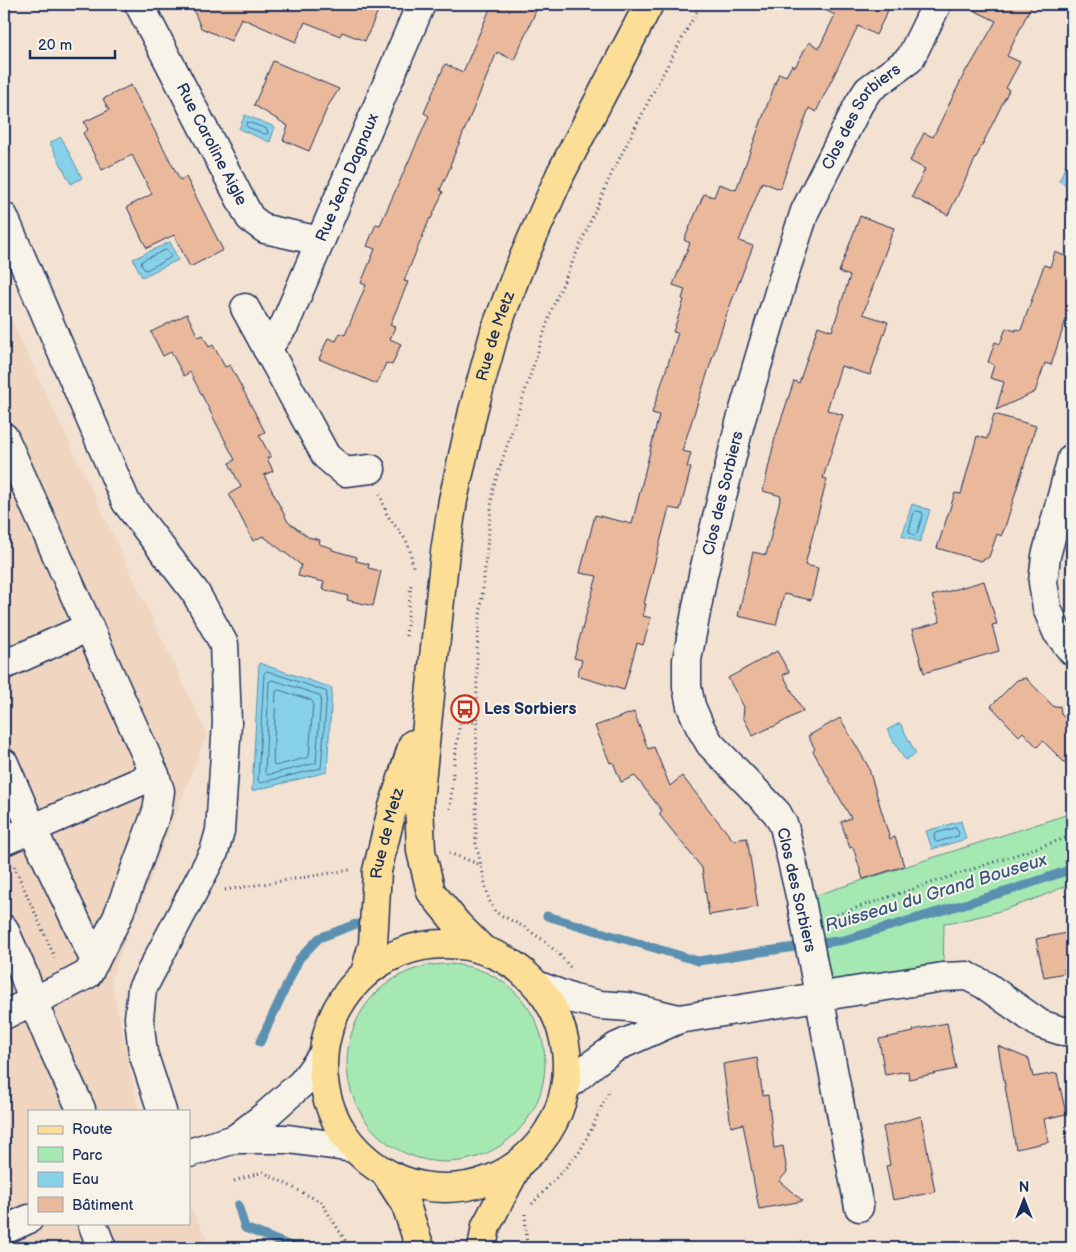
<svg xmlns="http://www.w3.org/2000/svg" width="1076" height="1252" font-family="'Balsamiq Sans',sans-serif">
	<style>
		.built { fill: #f0d6c1 }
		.green { fill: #a6e8b2; stroke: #608c88 }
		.water { fill: #87d1e8; stroke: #5c90b1 }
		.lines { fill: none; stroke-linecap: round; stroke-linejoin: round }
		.shore { stroke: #467095; stroke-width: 1 }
		.stream { stroke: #5c90b1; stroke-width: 9 }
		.building { fill: #eab99c; stroke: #1b2f5e }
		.minor-casing { stroke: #1b2f5e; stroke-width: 31 }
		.major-casing { stroke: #1b2f5e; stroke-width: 31 }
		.path { stroke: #1b2f5e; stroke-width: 3; stroke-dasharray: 1 4; stroke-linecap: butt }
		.minor { stroke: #f7f3e8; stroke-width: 28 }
		.major { stroke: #fcde96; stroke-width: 28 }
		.labels { text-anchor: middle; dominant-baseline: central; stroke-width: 4; stroke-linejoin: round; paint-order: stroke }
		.street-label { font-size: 16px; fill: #1b2f5e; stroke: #f7f3e8 }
		.poi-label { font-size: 16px; font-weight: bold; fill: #1b2f5e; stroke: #f7f3e8; text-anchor: start }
		.water-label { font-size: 18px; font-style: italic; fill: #365880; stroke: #f7f3e8 }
	</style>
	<rect width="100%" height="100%" fill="#f3e2d1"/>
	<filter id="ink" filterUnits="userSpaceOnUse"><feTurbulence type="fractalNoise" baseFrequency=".02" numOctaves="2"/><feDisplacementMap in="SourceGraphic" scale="10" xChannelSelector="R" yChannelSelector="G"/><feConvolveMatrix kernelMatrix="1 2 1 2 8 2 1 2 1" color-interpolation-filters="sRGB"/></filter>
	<g filter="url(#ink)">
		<path class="built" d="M4,304l203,430 -96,244 28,133h-110v112h160v-16l7,10 15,31h-207z"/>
		<path class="green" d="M1072,813v70c-38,18 -86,35 -128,40l-1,54 -124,20 -18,-97z
			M347 1063a99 99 0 1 1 198 0a99 99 0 1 1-198 0Z"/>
		<path class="water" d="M245,115l30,12 -5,15 -31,-13z
			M61,137l21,41 -11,6 -21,-41z
			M1072,151v36l-1,2 -12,-8z
			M170,242l8,18 -36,17 -9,-18z
			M912,504l18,6 -10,32 -18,-6z
			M259,663l73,25 -5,84 -75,19z
			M900,723l16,31 -11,6 -18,-30z
			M961,821l5,18 -34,10 -6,-18z"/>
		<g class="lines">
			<path class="shore" d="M248,122l19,7 1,4 -3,1 -18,-7 -1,-2z
				M166,250l5,5 -1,3 -24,12 -2,-1 -3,-5 1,-3z
				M917,511l5,1 1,3 -6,18 -3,2 -4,-2 -1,-2 5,-19z
				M267,671l58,20 2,2 -6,75 -61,15 -2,-2 6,-107z
				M273,680l46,15 2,3 -5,65 -49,12 -2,-2 4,-91z
				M279,690l32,10 2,3 -4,54 -34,9 -2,-3 3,-71z
				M956,828l3,5 -1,3 -21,6 -2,-1 -1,-7z"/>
			<path class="stream" d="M547,916l151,45 146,-21 167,-50 61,-21
				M260,1042l39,-83 20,-21 37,-14
				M238,1205l7,23 51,20"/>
		</g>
		<path class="building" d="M191,4h190l-16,37 -23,-9 -2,4 -35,-14 -9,20 -55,-24 -10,23 -30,-13z
			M492,4h47l-25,56 -17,-8 -47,113 1,1 -11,24 3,2 -12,27 -1,-1 -26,63 4,1 -18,43 5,2 -5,12 11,5 -9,21 -6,-2 -9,21 -58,-25 9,-21 8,3 4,-8 5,2 21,-50 -5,-2 14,-34 -8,-3 9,-22 4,1 49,-109 -5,-3 21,-49 18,8z
			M813,4h78l-15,31 -18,-9 -42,86 -7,-4 -29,81 -18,-7 -23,59 14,5 -27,70 -44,135 9,2 -4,14 4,1 -11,42 -11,-2 -25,96h2l-3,12 8,2 -8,27 -6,-2 -13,47 -47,-14 5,-16 -8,-2 23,-82 -17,-3 15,-58 37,9 27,-109 -7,-2 26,-80 -5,-1 11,-32 -2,-1 3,-10 -12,-4 17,-42 -6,-3 20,-46 10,3 5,-13 17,6 43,-117 7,3 6,-11 3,2 14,-25 10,6 16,-33z
			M961,4h71l-25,52 13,6 -14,26 3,2 -61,125 -36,-18 13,-28 -15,-8 14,-28 9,4 34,-69h2l27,-47z
			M273,61l66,28 -11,17 -19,45 -26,-11 5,-14 -34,-21z
			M131,85l49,95 6,-3 37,73 -33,17 -16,-32 -27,13 -5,-9 -15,-32 25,-13 -20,-39 -30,15 -19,-37 5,-3 -4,-8 25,-12 -6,-11z
			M860,216l34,12 -31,86 25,8 -18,53 -29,-9 -14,44 16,5 -20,63 4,1 -22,86 13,3 -7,32 -27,-6 -8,31 -38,-9 15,-64 13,3 15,-59 -18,-5 12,-53 19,-57 5,2 19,-57 14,5 18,-55 -11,-4z
			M1055,252l17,7v42l-21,64 -6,-2 -10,29 -39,18 8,-28 -14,-4 4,-13 -6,-3 7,-20 5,2 6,-16 10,3v-2l5,1 23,-65 6,2z
			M187,314l11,23 5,-2 6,12 4,-2 12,22 5,-2 35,67 -6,3 12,22 -4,1 6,13 -9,4 24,47 20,15 12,3 -1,4 13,4v2l25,7 -1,4 13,3 -1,4 13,3 -8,35 -26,-6 1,-4 -26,-7 2,-7 -26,-6 3,-11 -38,-29 -10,5 -24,-47 12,-7 -12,-24 6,-3 -45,-88 -6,4 -13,-24 -8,4 -12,-24z
			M994,414l42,12 -31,101 -4,9 -4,-2 -8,23 -8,4 -44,-13 18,-55 6,1 16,-58 10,3z
			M984,581l13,43 -5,1 7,26 -75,22 -12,-43 28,-8 -8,-26z
			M777,651l12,21 -6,3 20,36 -30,16h-2l-18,9 -10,-19 1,-10 -16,-29z
			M1026,678l28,29 6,-1 1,8 11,12v44l-29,-29 -6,6 -14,-15 -4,4 -28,-30 26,-26z
			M634,712l14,37 6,-2 16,39 12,-10 51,64 14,-2 11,69 -49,8 -7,-47 -43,-54 3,-3 -27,-35 -14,6 -8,-20 -3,1 -15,-37z
			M840,718l28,48 22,73 5,-2 9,29 -41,13 -10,-32 -3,1 -9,-26 10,-4 -38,-67 2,-2 -7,-13z
			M1072,932v36l-8,1 1,4 -21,4 -8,-38z
			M947,1023l9,46 -47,10 -1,-8 -23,4 -6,-36 35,-7 -1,-2z
			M998,1046l31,13 4,18 24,-4 9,41 -22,5 5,23 -33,7z
			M757,1058l6,38 5,-1 6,53 9,-2 4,26 -8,9 24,20 -44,8 -16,-85 -12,3 -8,-63z
			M921,1116l14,76 -42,8 -7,-34 4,-1 -7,-38z"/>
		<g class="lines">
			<g class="minor-casing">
				<g id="minor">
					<path id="s1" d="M139,4l111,214 15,11 55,12"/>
					<path d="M4,217l122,285 69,90 29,52 3,79 -7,108 -6,21 -72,137 -3,29 4,35 19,58"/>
					<path d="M245,308l81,148 19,16 26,-3"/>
					<path id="s2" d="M267,349l18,-25 136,-320"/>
					<path d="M4,437l151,338 5,16 -3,20 -40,107 -29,56 -21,11 -63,30"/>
					<path d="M1072,458l-26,98 -3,26 4,26 10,24 15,19"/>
					<path d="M4,665l85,-38"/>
					<path d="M4,763l28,65 63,133"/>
					<path d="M4,841l151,-66"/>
					<path d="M4,929l20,46 9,26 18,43 30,65"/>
					<path d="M539,986l35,13 26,6 29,2 50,12"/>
					<path d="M567,1086l27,-23 22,-16 63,-28 264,-42 24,-1 18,9 55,39 22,7h10"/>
					<path d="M235,1139l31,-24 36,-32 20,-27"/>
					<path d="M189,1153l46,-14h53l65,9"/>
					<path id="s3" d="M859,1207l-58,-307 -17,-74 -7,-13 -67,-69 -10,-17 -9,-21 -4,-19v-27l16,-85 37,-152 45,-151 20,-61 54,-107 9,-14 42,-31 27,-55"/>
					<path d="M92,1223l10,25"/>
					<path d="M4,1230l25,-11"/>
				</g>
			</g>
			<g class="major-casing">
				<g id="major">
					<circle cx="445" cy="1066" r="122"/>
					<path id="s4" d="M482,949l-24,-24 -27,-33 -10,-41 -2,-50 26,-249 8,-52 20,-89 22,-80 24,-63 42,-95 88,-169"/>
					<path id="s5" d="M365,973l8,-29 4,-73 15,-61 21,-66"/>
					<path d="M386,1174l20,31 14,43"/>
					<path d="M482,1248l4,-22 32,-61"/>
				</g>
			</g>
			<path class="path" d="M380,494l7,21 19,25 4,10 3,17
				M406,636l5,-51
				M454,764l6,-42h18
				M450,809l3,-36
				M449,853l32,12
				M14,866l42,94
				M225,890l125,-20
				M832,916l240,-80
				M570,967l-11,-13 -16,-14 -19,-13 -29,-15 -6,-12 -13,-57 1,-195 16,-160 60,-182 58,-131 48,-94 42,-77
				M234,1181l29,-9 58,30 29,46
				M532,1204l47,-51 14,-27 16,-37
				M525,1214l2,34"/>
			<use href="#minor" class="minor"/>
			<use href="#major" class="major"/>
		</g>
	</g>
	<defs>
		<g id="bus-ring" transform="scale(1.4375)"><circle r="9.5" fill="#f7f3e8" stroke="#c8321e" stroke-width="1.5"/><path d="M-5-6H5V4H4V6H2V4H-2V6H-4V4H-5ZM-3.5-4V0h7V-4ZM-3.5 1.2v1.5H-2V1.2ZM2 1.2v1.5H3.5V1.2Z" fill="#c8321e"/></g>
	</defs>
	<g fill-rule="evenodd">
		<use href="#bus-ring" x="465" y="709"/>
	</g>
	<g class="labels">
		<g class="street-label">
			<text stroke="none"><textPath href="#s3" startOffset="1164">Clos des Sorbiers</textPath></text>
			<text stroke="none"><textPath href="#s1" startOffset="158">Rue Caroline Aigle</textPath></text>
			<text stroke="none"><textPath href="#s2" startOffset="190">Rue Jean Dagnaux</textPath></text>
			<text stroke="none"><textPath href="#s4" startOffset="641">Rue de Metz</textPath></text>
			<text stroke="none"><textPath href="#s3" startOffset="759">Clos des Sorbiers</textPath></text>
			<text stroke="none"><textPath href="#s5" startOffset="142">Rue de Metz</textPath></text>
			<text transform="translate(796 890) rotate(77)">Clos des Sorbiers</text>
		</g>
		<g class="poi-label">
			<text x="484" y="709">Les Sorbiers</text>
		</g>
		<g class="water-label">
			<text transform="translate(936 893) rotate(-17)">Ruisseau du Grand Bouseux</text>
		</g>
	</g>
	<rect width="1076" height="1252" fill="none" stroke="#f7f3e8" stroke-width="20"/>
	<rect x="10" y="10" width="1056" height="1232" fill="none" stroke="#1b2f5e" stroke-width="2" filter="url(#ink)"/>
	<rect x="28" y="1110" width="162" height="115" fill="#f7f3e8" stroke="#9fa5b1"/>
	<rect x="38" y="1126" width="25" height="8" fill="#fcde96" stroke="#9fa5b1"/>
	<text x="72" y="1134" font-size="15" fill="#1b2f5e">Route</text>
	<rect x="38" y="1147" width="25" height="15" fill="#a6e8b2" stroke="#9fa5b1"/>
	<text x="72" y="1160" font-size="15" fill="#1b2f5e">Parc</text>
	<rect x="38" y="1172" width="25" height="15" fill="#87d1e8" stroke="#9fa5b1"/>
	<text x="72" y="1184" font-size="15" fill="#1b2f5e">Eau</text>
	<rect x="38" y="1197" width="25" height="15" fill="#eab99c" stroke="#9fa5b1"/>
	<text x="72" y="1210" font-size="15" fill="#1b2f5e">Bâtiment</text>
	<g transform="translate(1024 1200)" stroke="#f7f3e8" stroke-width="4" paint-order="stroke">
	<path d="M0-4L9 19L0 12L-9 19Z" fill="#1b2f5e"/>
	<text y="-8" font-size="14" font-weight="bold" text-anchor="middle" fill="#1b2f5e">N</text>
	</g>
	<path d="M30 50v8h85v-8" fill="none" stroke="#1b2f5e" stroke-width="2.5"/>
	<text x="38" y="50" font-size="15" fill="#1b2f5e" stroke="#f7f3e8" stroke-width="4" paint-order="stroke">20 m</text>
</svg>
